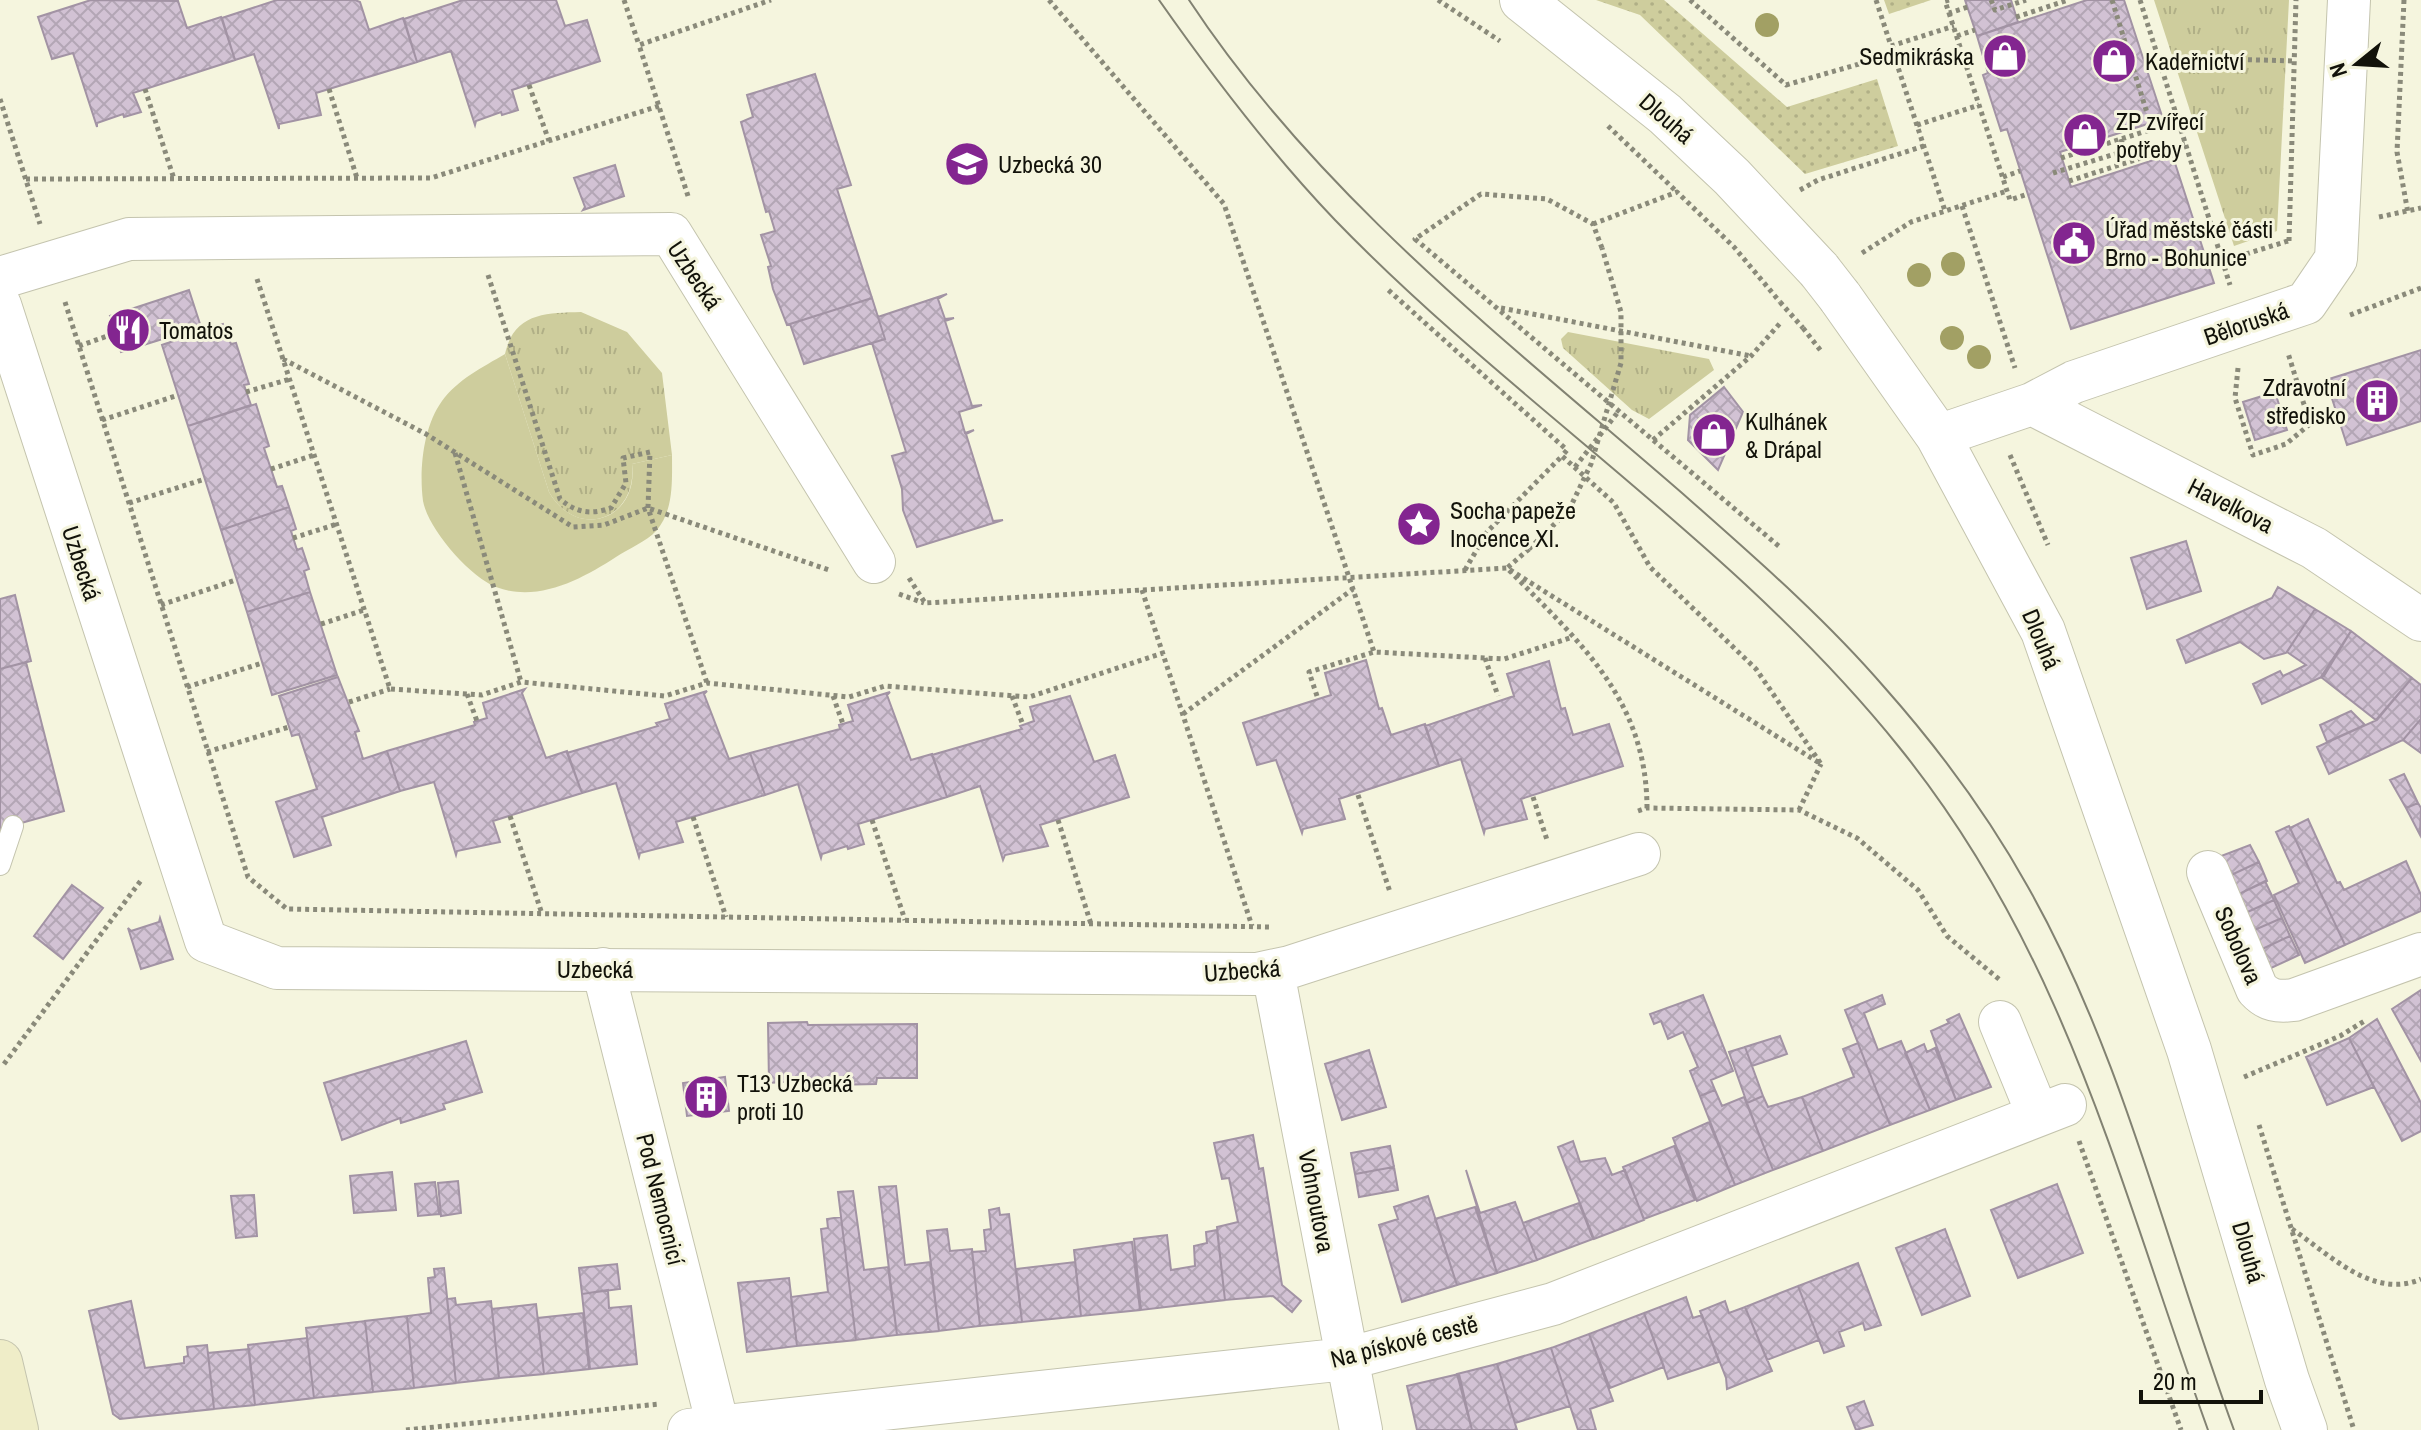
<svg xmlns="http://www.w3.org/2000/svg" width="2421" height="1430" font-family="'Archivo Narrow',sans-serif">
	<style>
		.grass { fill: url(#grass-dots) }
		.park { fill: url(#park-tufts) }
		.garden { fill: #cecd9d }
		.building { fill: url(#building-cross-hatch); stroke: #a293a4; stroke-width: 2 }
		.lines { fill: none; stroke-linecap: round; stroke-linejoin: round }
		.service-casing { stroke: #c4c4ae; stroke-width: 22 }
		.minor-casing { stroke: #c4c4ae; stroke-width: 44 }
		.tertiary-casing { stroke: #c4c4ae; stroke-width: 46 }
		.secondary-casing { stroke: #c4c4ae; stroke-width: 46 }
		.path { stroke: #8a8a7a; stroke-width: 5; stroke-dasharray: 4 4; stroke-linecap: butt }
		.service { stroke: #fff; stroke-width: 20 }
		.minor { stroke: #fff; stroke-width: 42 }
		.tertiary { stroke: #fff; stroke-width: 44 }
		.secondary { stroke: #efedc8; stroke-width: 44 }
		.tram { stroke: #828272; stroke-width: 2 }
		.tertiary-bridge-casing { stroke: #c4c4ae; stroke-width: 46; stroke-linecap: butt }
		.path-bridge { stroke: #8a8a7a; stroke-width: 5; stroke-dasharray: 4 4; stroke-linecap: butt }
		.tertiary-bridge { stroke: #fff; stroke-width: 44 }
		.tree { fill: #a2a064 }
		.labels { text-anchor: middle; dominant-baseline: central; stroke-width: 6; stroke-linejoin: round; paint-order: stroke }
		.poi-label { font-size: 24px; fill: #12120a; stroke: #f5f5de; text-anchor: start }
		.street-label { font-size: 24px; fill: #12120a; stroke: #f5f5de }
	</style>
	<defs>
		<pattern id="grass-dots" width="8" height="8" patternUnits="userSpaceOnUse" patternTransform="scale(2)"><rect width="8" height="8" fill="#cecd9d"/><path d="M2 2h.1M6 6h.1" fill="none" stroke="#b0af86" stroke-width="1.8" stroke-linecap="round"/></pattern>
		<pattern id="park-tufts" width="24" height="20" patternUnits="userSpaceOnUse" patternTransform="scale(2)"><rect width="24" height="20" fill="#cecd9d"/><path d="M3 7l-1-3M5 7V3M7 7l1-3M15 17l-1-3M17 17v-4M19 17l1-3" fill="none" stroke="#b0af86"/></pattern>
		<pattern id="building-cross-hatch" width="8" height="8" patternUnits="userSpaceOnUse" patternTransform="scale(2)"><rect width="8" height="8" fill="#d2c2d4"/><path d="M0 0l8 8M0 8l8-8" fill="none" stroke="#b3a6b5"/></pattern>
	</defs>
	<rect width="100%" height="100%" fill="#f5f5de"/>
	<path class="grass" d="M1596,0h68l123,107 90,-28 21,67 -93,28 -165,-159z
		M1884,0h47l-42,14z"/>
	<path class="park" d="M2154,0h135l-12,231 -43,15z
		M581,312l46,20 35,41 10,82 -40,9c6,56 -55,77 -83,28l-44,-138c9,-41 40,-41 76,-42z
		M1568,332l141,27 5,11 -65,49 -17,-9 -69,-62 -2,-9z"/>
	<path class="garden" d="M505,354l44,138c28,49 90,28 83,-28l40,-9c0,25 2,56 -16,76 -9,10 -28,18 -40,26 -34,22 -78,46 -120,30 -26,-10 -68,-58 -73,-86 -4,-31 0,-74 19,-100 15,-21 41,-34 63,-47z"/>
	<path class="building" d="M91,0l87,1 9,27 34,-11 14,43 -102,33 8,19 -17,5 -1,-3 -26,9v4l-24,-74 -21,6 -14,-42z
		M277,0h78l5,2 9,28 34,-12 14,44 -101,31 5,22 -42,9v5l-25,-75 -19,6 -13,-42z
		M463,0h93l9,26 22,-6 13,41 -88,29 6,20 -16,5 -1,-3 -25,9 -1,4 -24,-74 -34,11 -13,-43z
		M1965,0h46l7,22 -41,14z
		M2087,0h37l39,119 -103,33 11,35 101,-33 42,129 -143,46 -64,-200 -6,2 -18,-56 5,-2 -11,-37z
		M815,74l36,111 -14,4 35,109 -85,27 -14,-36 -5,-22 3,-1 -10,-31 14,-4 -6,-20 -3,1 -25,-90 12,-5 -6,-22z
		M615,165l9,31 -41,14 2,-3 -11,-29z
		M189,290l12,37 -80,25 -11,-36z
		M947,294l-9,5 7,20 9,-1 -9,3 27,85 10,-1 -23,7 6,21 9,-3 -8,4 27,87 10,-1 -86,27 -14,-37 -1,-21 -10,-33 14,-4 -34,-109 13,-4 -7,-22z
		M872,298l13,41 -81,25 -14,-40z
		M223,324l8,20 5,-1 13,41 -5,1 7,20 -63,21 -26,-81z
		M2421,350v71l-74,24 -21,-65z
		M1724,387l19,25 -25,58 -30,-30 2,-25z
		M2275,392l12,38 -32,10 -12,-38z
		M256,404l13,42 -5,2 13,39 5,-1 7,21 -68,23 -33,-104z
		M289,507l7,22 -5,2 6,19 5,-2 7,21 -5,2 6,21 -63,20 -26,-82z
		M2186,541l15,50 -54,18 -16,-51z
		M2278,587l37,22 -29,44 -22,6 -24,-17 -54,21 -9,-23 95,-42z
		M310,592l27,83 -65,20 -25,-83z
		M15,595l16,66 -31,8v-70z
		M2315,609l36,22 -27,45 -62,28 -9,-20 27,-13 3,5 23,-11 -19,-13z
		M2351,631l61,47 -36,42 -55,-43z
		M1366,660l13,49 3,-1 9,27 34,-11 14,42 -100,33 6,20 -42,10 -1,4 -26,-73 -19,5 -14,-42 88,-28 -6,-22z
		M1549,661l12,48 4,-1 8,27 36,-11 14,42 -102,33 6,20 -42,10 -1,4 -23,-74 -22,7 -14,-40 89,-30 -7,-22z
		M26,662l38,149 -64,18v-160z
		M338,677l21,54 -4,1 8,27 24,-8 13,40 -78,26 9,28 -37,12 -18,-55 41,-13 -18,-55 -7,2 -13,-40z
		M2412,678l9,7v34l-18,21 -74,34 -12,-27 60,-27z
		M525,689l-3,4 24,65 21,-7 15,42 -89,28 7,21 -43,9 -1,4 -22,-73 -34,9 -13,-40 88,-26 -1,-3 13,-4 -4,-15z
		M707,691l-3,3 25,65 21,-6 15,42 -89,27 7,20 -43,11 -1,4 -23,-74 -34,10 -15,-40 91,-27 -2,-3 14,-4 -5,-15z
		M890,692l-3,3 24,65 21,-6 15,43 -89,27 6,20 -16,5 -1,-3 -25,8 -1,4 -23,-74 -33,11 -15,-42 90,-24 -1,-4 14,-4 -5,-16z
		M1070,696l24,66 21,-7 14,42 -89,28 8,21 -43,9 -2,5 -23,-74 -33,11 -15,-42 90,-26 -2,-3 14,-5 -4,-14z
		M2351,711l14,14 -38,17 -7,-17z
		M2421,719v34l-18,-13z
		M2404,774l14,29 -12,5 -16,-28z
		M2418,803l3,5 -1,27 -14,-27z
		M2308,819l29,64 3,-1 4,8 62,-29 15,34v16l-76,34 -55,-117z
		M2289,826l56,119 -40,18 -31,-68 25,-12 -23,-51z
		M2250,845l9,17 -30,14 -8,-20z
		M2259,862l8,19 -30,14 -8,-19z
		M2265,881l9,19 -31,14 -8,-18z
		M72,885l31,23 -40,51 -29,-23z
		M2274,900l8,18 -30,13 -9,-17z
		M160,918l13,41 -32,10 -13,-41 3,3 28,-9z
		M2282,918l8,18 -30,14 -8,-19z
		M2290,936l9,19 -30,14 -9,-19z
		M2421,990v71l-29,-52z
		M1703,995l30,76 -22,9 4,10 -15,6 -10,-25 8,-4 -15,-35 -15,7 -7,-18 -7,3 -4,-10z
		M1882,995l3,9 -21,9 14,37 23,-9 29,69 -40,15 -45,-115z
		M1959,1014l32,73 -35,13 -25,-69 18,-8 -2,-3z
		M2377,1019l44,84v28l-19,10 -53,-103z
		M807,1022l1,3 109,-1v54h-40l-1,6 -45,1v-6l-62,4 -1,-60z
		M1780,1036l7,18 -35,12 -7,-19z
		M2349,1038l25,49 -47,18 -21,-48z
		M466,1041l16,51 -39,12 2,5 -44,14 -1,-5 -58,22 -18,-57z
		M1858,1043l32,82 -67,26 -21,-54 52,-20 -11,-28z
		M1924,1044l3,8 8,-4 21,52 -26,10 -25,-57z
		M1745,1047l18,49 -16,7 -18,-51z
		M1369,1050l17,57 -44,13 -17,-56z
		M725,1077l4,34 -42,5 -4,-33z
		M1715,1090l7,16 22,-9 29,73 -38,15 -35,-89z
		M1763,1096l5,11 34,-10 21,54 -50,19 -26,-67z
		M1709,1122l26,63 -38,16 -24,-63z
		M1253,1135l6,34 4,-1 19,117 19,16 -9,11 -19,-16 -48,4 -8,-73 21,-5 -9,-44 -7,1 -8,-36z
		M1573,1141l7,21 25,-4 7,17 13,-5 19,50 -50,19 -36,-92z
		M1390,1146l4,21 -39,7 -4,-21z
		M1674,1146l21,54 -51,19 -21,-52z
		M1394,1167l4,23 -39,7 -4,-23z
		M1466,1170l14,43 35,-11 22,58 -40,13z
		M392,1172l4,38 -42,3 -4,-37z
		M458,1181l3,32 -20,3 -3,-33z
		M435,1182l4,32 -21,2 -3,-32z
		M2057,1184l26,69 -65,25 -27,-68z
		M896,1186l9,79 25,-3 9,69 -42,4 -18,-148z
		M853,1191l11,79 24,-3 9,68 -41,5 -18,-148z
		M254,1195l3,41 -21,2 -5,-42z
		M1428,1196l29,89 -55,17 -23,-77 19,-6 -4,-12z
		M1579,1203l14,36 -56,21 -14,-37z
		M1475,1207l22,66 -40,12 -22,-66z
		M999,1208l1,7 9,-1 13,108 -42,4 -8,-74 14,-1 -2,-21 7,-1 -2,-19z
		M841,1217l15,123 -59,6 -6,-49 37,-5 -7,-63 7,-1 -1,-9z
		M947,1229l3,22 22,-2 8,77 -41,5 -12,-100z
		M1945,1229l25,67 -48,19 -26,-67z
		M1217,1230l8,70 -84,10 -7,-71 33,-4 4,35 24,-4 -1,-20 13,-3 -1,-11z
		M1132,1242l8,68 -59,6 -7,-66z
		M1075,1262l6,54 -59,6 -6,-53z
		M1858,1263l23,62 -16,5 -2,-7 -24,9 5,14 -20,7 -26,-67z
		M617,1264l3,25 -38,5 -3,-26z
		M444,1268l12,115 -42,5 -7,-72 24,-3 -3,-35 7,-1 -1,-8z
		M789,1278l8,68 -50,6 -9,-69z
		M1798,1286l21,54 -52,20 -22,-53z
		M608,1290l1,18 22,-2 6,58 -47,5 -8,-75z
		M1686,1297l7,21 9,-3 17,47 -51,17 -24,-66z
		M455,1298l1,7 35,-4 8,77 -43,5 -9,-84z
		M131,1301l14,67 39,-5v-6l4,-1 -1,-9 20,-2 7,64 -94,10 -7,-5 -24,-103z
		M1725,1301l4,12 16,-6 27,64 -45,18 -1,-11 -26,-67z
		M536,1304l8,70 -45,4 -7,-69z
		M583,1313l6,56 -45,5 -6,-56z
		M1644,1313l20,54 -54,21 -21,-54z
		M407,1316l7,72 -41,4 -8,-71z
		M365,1321l8,71 -59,6 -8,-70z
		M1589,1334l24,67 -23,8 6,21h-18l-27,-82z
		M307,1338l7,60 -59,7 -7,-60z
		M1551,1348l19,58 -55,17 -18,-59z
		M249,1349l6,56 -41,4 -6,-56z
		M1497,1364l20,66h-45l-15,-56z
		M1459,1374l13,56h-55l-10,-44z
		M1864,1401l9,24 -17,5 -9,-23z"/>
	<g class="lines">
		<g class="service-casing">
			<path id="service" d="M0,865l13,-39"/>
		</g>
		<g class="minor-casing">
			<path id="minor" d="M0,278l129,-39 542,-5 203,328
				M0,305l206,636 71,27 980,6 33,-7 349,-113
				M2032,404l282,144 107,72
				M1938,436l94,-32 42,-22 232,-79 30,-44 13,-259
				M2208,872l49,117c11,12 21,13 37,11l127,-46
				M603,969l116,461
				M1273,972l88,458
				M2000,1022l38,93
				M689,1430l657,-71 207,-55 512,-199"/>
		</g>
		<g class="tertiary-casing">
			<path id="tertiary" d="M1522,0l143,114 67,63 87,93
				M1840,297l98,139 105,195 146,419 98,330 18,50"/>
		</g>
		<g class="secondary-casing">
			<path id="secondary" d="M0,1362l16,68"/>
		</g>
		<path class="path" d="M624,0l15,45
			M1049,0l175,204 150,448 130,7 69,-22
			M1438,0l62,41
			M1690,0l96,85 108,-31
			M1876,0l69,211
			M1949,0l-4,1 4,12 19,-6
			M1991,0l4,10 31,-10
			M2112,0l40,129
			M2140,0l90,285
			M2404,0l-7,152 11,61
			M1949,13l61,187 18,-6
			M2016,17l52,-17
			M1957,36l18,-6
			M1891,46l63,-20
			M2192,58l102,3
			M529,85l20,56
			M145,89l29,90
			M329,89l28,89
			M0,99l40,125
			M1917,125l62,-20
			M1608,126l69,66
			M2121,139l7,23
			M2061,158l117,-37
			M2053,173l72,-22
			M2003,177l17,-6
			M26,179l405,-1 228,-72
			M2069,181l116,-37
			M1800,190l18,-10 106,-34
			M688,196l-49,-151 132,-45
			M1962,206l53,162
			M2379,217l42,-9
			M1593,224l84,-32 57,55 46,55
			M2289,241l7,-241
			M1602,248l-9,-24 -46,-25 -66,-5 -66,45 366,309
			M1862,253l49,-31 96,-31
			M2223,261l65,-20
			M488,275l72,224c17,14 30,16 51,9l15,-25 -3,-25 27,-6 -2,56 59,175
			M257,279l133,410 92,6 39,-13 144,14 42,-13 142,14 36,-11 144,11 134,-44
			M65,302l183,575 39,32 983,18
			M1501,308l250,48
			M2350,315l71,-27
			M1803,328l18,23
			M79,346l37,-13
			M283,359l143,75 147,93 31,-2 44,-17 181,62
			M2238,368l-3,30 18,57 33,-11 24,-20 -22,-71
			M246,392l44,-13
			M102,420l76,-25
			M1653,440l98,-84 31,-35
			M455,453l66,229
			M2010,455l38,90
			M1575,467l43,-55
			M271,469l43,-14
			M129,503l76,-24
			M293,538l44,-14
			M1529,549l-22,19c71,73 141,131 140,243
			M1465,570l22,-38 75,-76
			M909,578l16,25 582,-35 314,196 -65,-95 -106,-102 -36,-64 -52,-47 5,-6 -181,-162
			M1142,590l110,336
			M899,594l25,9
			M161,605l75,-25
			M321,624l43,-14
			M1485,658l13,38
			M187,687l75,-24
			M467,694l10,27
			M833,696l10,28
			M1012,696l11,29
			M1317,696l-8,-24 65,-20
			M349,702l41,-13
			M1183,714l170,-125
			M207,752l82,-25
			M1358,795l32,97
			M1533,797l14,43
			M1799,810l22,-46
			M1638,811l9,-3 152,2 58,28 61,52 29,46 53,44
			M510,816l32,98
			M693,817l33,100
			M872,820l33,100
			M1058,820l33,104
			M4,1064l138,-185
			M2244,1077l96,-41 26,-16
			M2259,1125l95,305
			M2079,1141l102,289
			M2292,1229c37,25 81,71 129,50
			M406,1430l253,-26"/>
		<use href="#service" class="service"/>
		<use href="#minor" class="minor"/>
		<use href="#tertiary" class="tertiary"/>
		<use href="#secondary" class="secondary"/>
		<path class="tram" d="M1159,0c54,77 111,152 176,220 179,185 402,325 564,527 168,208 220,438 309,683
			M1189,0c129,196 318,341 493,493 70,62 142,124 203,195 54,61 103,127 143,199 95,168 139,362 206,543"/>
		<g class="tertiary-bridge-casing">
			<path id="tertiary-bridge" d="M1819,270l21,27"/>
		</g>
		<path class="path-bridge" d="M1780,302l23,26
			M1529,549l40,-39 22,-46 30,-101v-51l-19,-64"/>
		<use href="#tertiary-bridge" class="tertiary-bridge"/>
	</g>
	<g class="tree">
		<circle cx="1767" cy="25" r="12"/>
		<circle cx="1953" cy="264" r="12"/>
		<circle cx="1919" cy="275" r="12"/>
		<circle cx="1952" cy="338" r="12"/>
		<circle cx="1979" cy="357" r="12"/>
	</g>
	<defs>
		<g id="shop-disc" transform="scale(2.3)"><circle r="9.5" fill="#832590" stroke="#f5f5de"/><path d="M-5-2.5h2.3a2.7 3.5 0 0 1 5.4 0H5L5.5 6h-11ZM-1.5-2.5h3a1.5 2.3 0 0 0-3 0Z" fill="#fff"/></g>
		<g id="school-disc" transform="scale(2.3)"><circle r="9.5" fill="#832590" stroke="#f5f5de"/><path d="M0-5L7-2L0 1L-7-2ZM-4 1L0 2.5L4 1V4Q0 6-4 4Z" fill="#fff"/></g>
		<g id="civic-disc" transform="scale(2.3)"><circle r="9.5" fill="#832590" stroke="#f5f5de"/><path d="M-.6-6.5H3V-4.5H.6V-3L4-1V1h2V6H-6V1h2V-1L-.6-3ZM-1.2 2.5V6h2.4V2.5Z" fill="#fff"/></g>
		<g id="restaurant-disc" transform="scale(2.3)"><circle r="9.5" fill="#832590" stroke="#f5f5de"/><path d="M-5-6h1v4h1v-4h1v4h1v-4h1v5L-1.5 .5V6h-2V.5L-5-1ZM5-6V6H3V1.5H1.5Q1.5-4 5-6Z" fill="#fff"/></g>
		<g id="building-disc" transform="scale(2.3)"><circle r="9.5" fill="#832590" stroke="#f5f5de"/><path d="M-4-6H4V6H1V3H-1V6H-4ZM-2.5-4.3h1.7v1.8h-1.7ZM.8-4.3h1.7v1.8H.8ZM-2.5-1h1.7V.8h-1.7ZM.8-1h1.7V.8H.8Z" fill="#fff"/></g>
		<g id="sight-disc" transform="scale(2.3)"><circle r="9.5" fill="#832590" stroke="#f5f5de"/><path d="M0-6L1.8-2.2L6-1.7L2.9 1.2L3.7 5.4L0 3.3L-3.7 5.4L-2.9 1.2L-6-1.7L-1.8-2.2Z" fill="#fff"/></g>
	</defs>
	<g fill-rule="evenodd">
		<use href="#shop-disc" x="2005" y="56"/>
		<use href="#shop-disc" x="2114" y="61"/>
		<use href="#shop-disc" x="2085" y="135"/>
		<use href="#school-disc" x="967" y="164"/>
		<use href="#civic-disc" x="2074" y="243"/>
		<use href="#restaurant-disc" x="128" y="330"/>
		<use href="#building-disc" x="2377" y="401"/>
		<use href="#shop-disc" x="1714" y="435"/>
		<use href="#sight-disc" x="1419" y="524"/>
		<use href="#building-disc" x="706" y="1097"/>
	</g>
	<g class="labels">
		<g class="poi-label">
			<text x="1974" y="56" text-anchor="end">Sedmikráska</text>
			<text x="2145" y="61">Kadeřnictví</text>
			<text x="2116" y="121">ZP zvířecí<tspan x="2116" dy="28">potřeby</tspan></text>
			<text x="998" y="164">Uzbecká 30</text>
			<text x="2105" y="229">Úřad městské části<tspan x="2105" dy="28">Brno - Bohunice</tspan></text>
			<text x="159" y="330">Tomatos</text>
			<text x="2346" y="387" text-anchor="end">Zdravotní<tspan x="2346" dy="28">středisko</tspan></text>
			<text x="1745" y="421">Kulhánek<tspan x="1745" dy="28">&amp; Drápal</tspan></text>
			<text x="1450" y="510">Socha papeže<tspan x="1450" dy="28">Inocence XI.</tspan></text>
			<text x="737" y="1083">T13 Uzbecká<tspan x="737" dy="28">proti 10</tspan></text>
		</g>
		<g class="street-label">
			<text transform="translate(1667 118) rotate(41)">Dlouhá</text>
			<text transform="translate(695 275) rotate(56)">Uzbecká</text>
			<text transform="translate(2246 323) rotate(-19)">Běloruská</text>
			<text transform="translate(2231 505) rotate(27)">Havelkova</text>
			<text transform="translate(82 563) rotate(72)">Uzbecká</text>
			<text transform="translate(2042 639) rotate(67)">Dlouhá</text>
			<text transform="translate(2239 945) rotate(66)">Sobolova</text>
			<text x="595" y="969">Uzbecká</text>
			<text transform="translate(1242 970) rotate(-4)">Uzbecká</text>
			<text transform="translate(661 1199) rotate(76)">Pod Nemocnicí</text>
			<text transform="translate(1317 1201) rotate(79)">Vohnoutova</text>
			<text transform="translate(2249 1252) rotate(74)">Dlouhá</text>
			<text transform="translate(1404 1341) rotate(-14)">Na pískové cestě</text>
		</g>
	</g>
	<g transform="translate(2357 64) rotate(252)" stroke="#f5f5de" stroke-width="6" paint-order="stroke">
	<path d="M0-6L14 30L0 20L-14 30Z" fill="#12120a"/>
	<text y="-12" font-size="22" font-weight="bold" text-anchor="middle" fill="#12120a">N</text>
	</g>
	<path d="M2141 1390v12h120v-12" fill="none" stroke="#12120a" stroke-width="4"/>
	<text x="2153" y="1390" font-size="24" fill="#12120a" stroke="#f5f5de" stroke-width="6" paint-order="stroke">20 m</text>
</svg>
